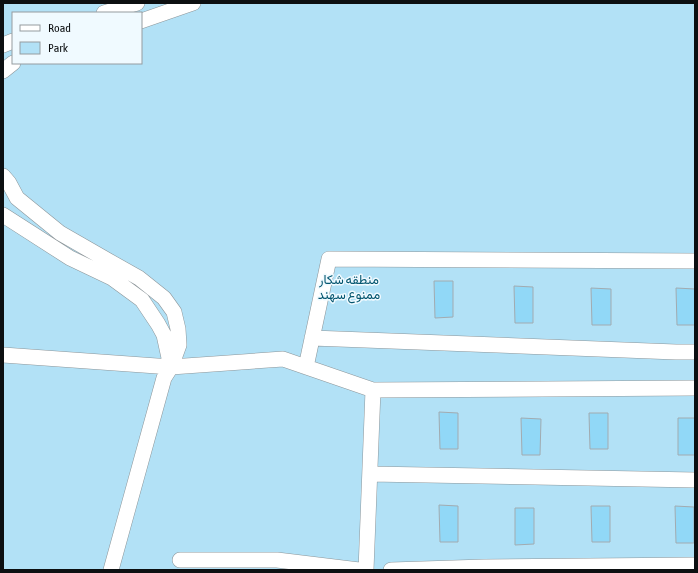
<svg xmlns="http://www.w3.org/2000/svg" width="698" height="573" font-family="'Asap Condensed',Vazirmatn,sans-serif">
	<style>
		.green { fill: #b2e1f6; fill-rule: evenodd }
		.building { fill: #91d8f7; stroke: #a2abb0 }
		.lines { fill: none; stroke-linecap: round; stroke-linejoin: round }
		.minor-casing { stroke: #8d969a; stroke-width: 16 }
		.minor { stroke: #fff; stroke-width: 15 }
		.labels { text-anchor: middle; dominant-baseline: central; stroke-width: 3; stroke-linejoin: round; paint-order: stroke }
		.park-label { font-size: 13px; fill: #03556f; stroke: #f0faff }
	</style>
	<rect width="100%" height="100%" fill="#f0faff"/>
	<path class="green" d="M3,3h692v567h-692zM13,13h128v50h-128z"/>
	<path class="building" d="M434,281h19v36l-18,1z
		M514,286l19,1v36h-18z
		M591,288l20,1v36h-19z
		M676,288l19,1v36h-18z
		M439,412l19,1v36h-18z
		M589,413h19v36h-18z
		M521,418l20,1 -1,36h-18z
		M678,418h17v37h-17z
		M439,505l19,1v36h-18z
		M591,506h19v36h-18z
		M675,506l19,1v36h-18z
		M515,508h19v36l-19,1z"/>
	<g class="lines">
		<g class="minor-casing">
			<path id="minor" d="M104,13l33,-10
				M141,21l52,-18
				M3,45l10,-4
				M3,71l10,-8
				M3,176l6,7 8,15 43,35 47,27 32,18 25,20 10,14 4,17 1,16 -8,22 -7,11 -53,192
				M3,215l67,43 42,20 30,22 16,24 6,11 7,32
				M312,338l364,14h19
				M3,355l168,12 112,-8 90,31 -7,180
				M306,367l23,-108 366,2
				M373,390l322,-2
				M370,474l325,6
				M180,560h97l82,10
				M391,570l93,-3 211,-2"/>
		</g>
		<use href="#minor" class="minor"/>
	</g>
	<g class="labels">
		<g class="park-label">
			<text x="349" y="279">منطقه شکار<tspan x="349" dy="15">ممنوع سهند</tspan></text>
		</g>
	</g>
	<rect width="698" height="573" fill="none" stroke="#0c0f11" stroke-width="8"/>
	<rect x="12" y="12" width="130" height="52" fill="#f0faff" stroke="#959ca0"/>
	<rect x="20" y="25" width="20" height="6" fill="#ffffff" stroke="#959ca0"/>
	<text x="48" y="32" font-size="12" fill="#0c0f11">Road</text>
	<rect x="20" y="42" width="20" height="12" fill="#b2e1f6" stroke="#959ca0"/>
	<text x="48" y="52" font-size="12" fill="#0c0f11">Park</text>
</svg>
